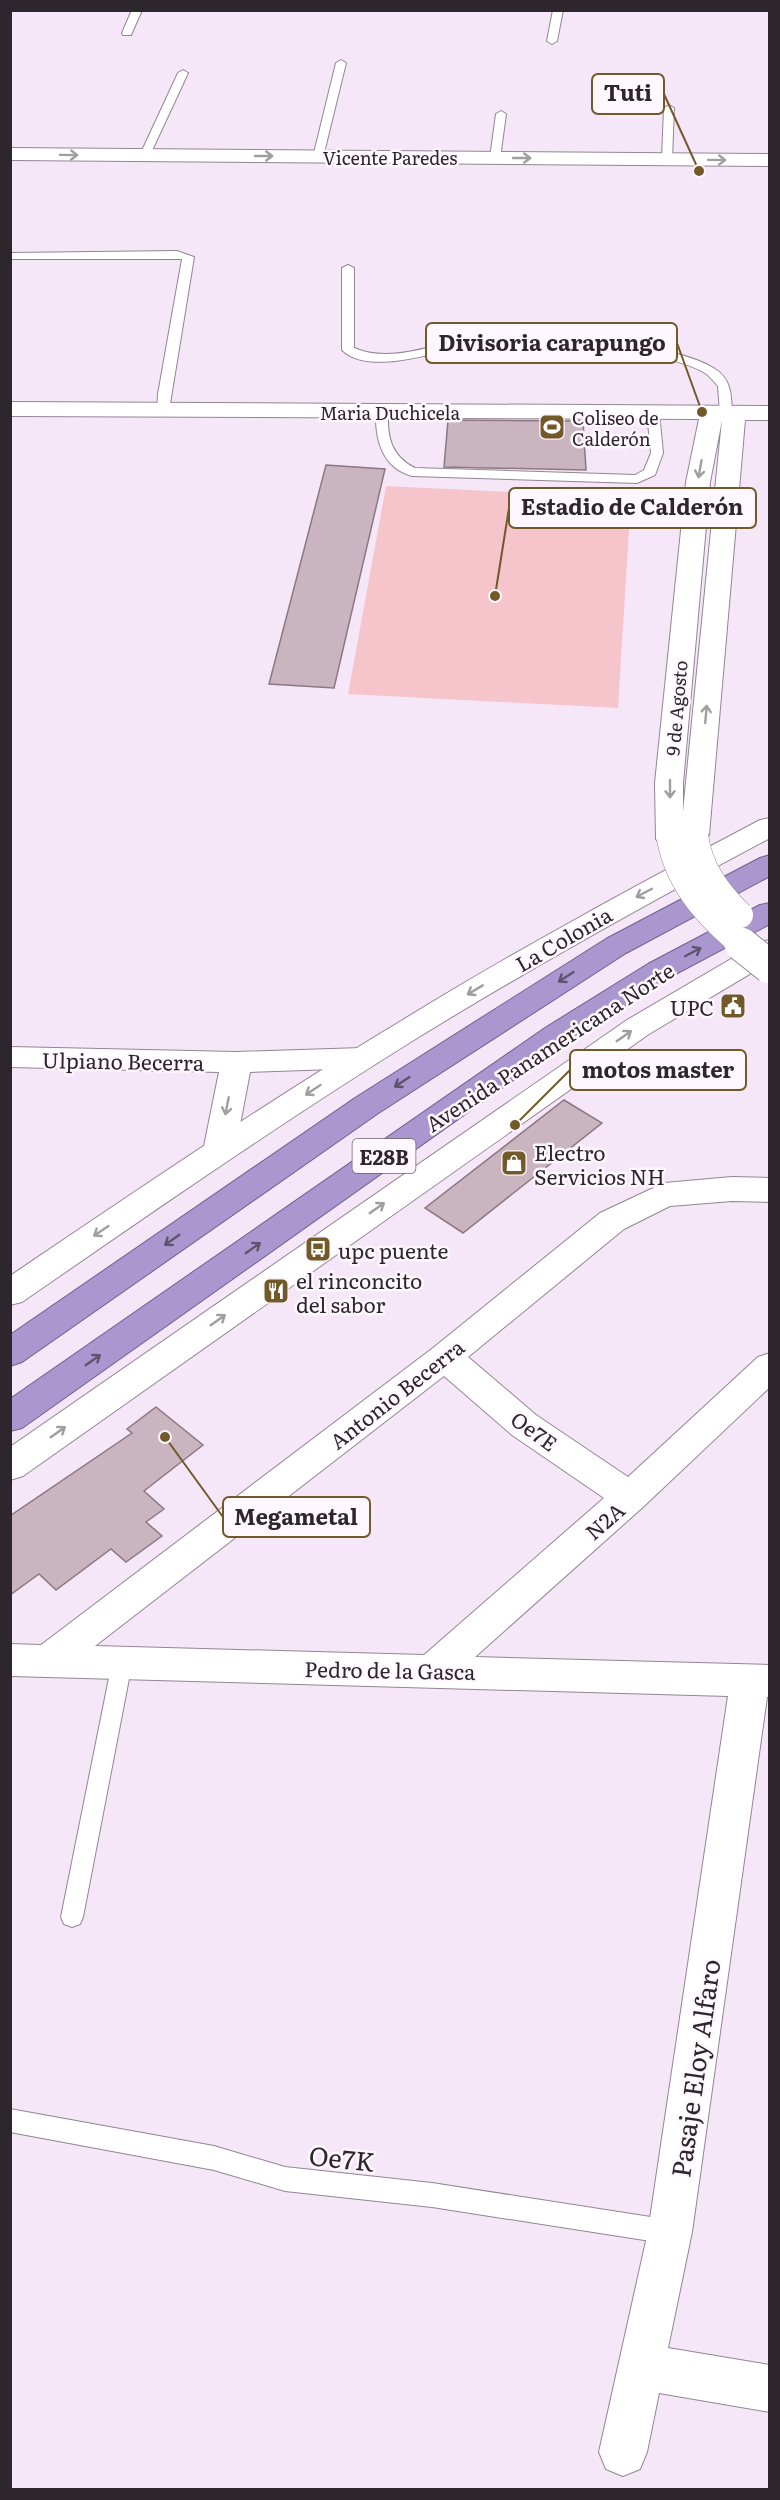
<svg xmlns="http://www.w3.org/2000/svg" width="780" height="2500" font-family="Literata,serif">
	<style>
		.green { fill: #f6c5cc }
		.building { fill: #c9b4bf; stroke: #8b7882; stroke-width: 1.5 }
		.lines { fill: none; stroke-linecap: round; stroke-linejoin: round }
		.service-casing { stroke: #938594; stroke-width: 2 }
		.minor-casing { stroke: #938594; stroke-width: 2 }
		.secondary-casing { stroke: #938594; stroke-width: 2 }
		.trunk-casing { stroke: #705f8f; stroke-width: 2 }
		.service { fill: #fff; fill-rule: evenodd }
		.minor { fill: #fff; fill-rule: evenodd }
		.secondary { fill: #fff; fill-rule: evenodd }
		.trunk { fill: #aa97d0; fill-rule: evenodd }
		.secondary-bridge-far1-casing { stroke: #938594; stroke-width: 27; stroke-linecap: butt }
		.secondary-bridge-casing { stroke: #938594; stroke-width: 35; stroke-linecap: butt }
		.secondary-bridge-far1 { stroke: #fff; stroke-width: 26 }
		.secondary-bridge { stroke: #fff; stroke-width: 33 }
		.oneway { stroke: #a09ea0 }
		.oneway2 { stroke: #5f546e }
		.labels { text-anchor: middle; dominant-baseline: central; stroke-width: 5; stroke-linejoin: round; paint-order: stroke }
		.far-street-label { font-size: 18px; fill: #2d272d; stroke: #fef7fe }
		.far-poi-label { font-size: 18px; fill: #2d272d; stroke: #fef7fe; text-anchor: start }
		.shield { fill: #fef7fe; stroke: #6c656c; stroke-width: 1.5 }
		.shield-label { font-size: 20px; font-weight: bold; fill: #2d272d }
		.street-label { font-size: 21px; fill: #2d272d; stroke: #fef7fe }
		.poi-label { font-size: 21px; fill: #2d272d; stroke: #fef7fe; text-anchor: start }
		.near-street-label { font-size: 26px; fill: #2d272d; stroke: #fef7fe }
		.leader { fill: none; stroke: #72592a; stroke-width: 2 }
		.callout-dot { fill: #72592a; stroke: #fef7fe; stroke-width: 2 }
		.callout { fill: #fef7fe; stroke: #72592a; stroke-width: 2 }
		.callout-label { font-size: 22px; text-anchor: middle; font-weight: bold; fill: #2d272d }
	</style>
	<rect width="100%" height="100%" fill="#f6e7f8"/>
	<path class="green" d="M386,486l245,12 -13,210 -270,-14z"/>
	<path class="building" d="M448,420l135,1 3,49 -142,-3z
		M326,465l59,4 -51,219 -65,-4z
		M564,1100l38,23 -139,110 -38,-25z
		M156,1407l47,38 -59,46 20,18 -18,13 16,14 -36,26 -15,-13 -55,41 -17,-16 -29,21v-79l122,-83 -5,-4z"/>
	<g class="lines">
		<g class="service-casing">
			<path id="service" d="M132,10h10l-11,25h-8l-1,-2z
				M553,10h10l-6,31 -5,3 -5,-3z
				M341,60l5,3 -23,94 -5,3 -4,-1 -1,-2 23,-94z
				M183,70l5,3 -38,82 -1,2h-8l-1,-2 38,-82z
				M669,105l5,3 -2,51 -5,3 -5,-3 2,-51z
				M501,111l5,3 -6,44 -5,3 -5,-3 6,-44z
				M177,251l17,6 -25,153 -6,4 -6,-4 1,-16 24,-135h-172v-6z
				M348,265l6,3v80c40,17 85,-7 126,-11 49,-6 196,5 235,32 17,11 16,26 17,44l-6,4 -6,-4 -2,-27c-4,-4 -8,-10 -13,-13 -42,-25 -176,-35 -225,-29 -35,4 -110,34 -138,6v-82z
				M382,408l6,4c-1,25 3,44 27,56l220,7 9,-5 7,-17 -4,-41 6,-4 6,4 4,41 -8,22 -18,8 -225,-7c-30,-8 -37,-37 -36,-64z
				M122,1654l7,3 3,6 -49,254 -3,7 -8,3 -8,-3 -3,-7 51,-254 3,-6z
				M10,2109l204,37 71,21 147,16 238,37 9,3 3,9 -3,9 -9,3 -238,-37 -147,-16 -71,-21 -204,-38z"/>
		</g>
		<g class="minor-casing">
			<path id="minor" d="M10,148l760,6v12l-760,-6z
				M10,1047l226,5 126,-4 11,3 4,7 -4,7 -11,3 -112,4 -15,79 -5,8 -11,3 -11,-3 -5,-8 16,-79 -209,-5z
				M732,1177l38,1v24l-38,-1 -62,5 -46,23 -156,128 68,58 92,62 130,-120 12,-4v34l-127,120 -168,150 295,8v32h-3l-75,535 -24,116 102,17v47l-111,-19 -12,59 -7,17 -17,7 -17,-7 -7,-17 49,-220 80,-536 -718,-20v-32l31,1 392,-297 167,-135 64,-30zM444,1376l68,59 92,63 -180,157 -329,-9z"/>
		</g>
		<g class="secondary-casing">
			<path id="secondary" d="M10,402l760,4v14h-25l-36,415 -4,6 -10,3 -11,-5 -4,6 -10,3 -10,-3 -4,-6 -1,-56 31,-301 13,-63 -689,-3zM722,420l-39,392v-29l27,-301z
				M770,818v20c-118,63 -234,127 -348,197 -136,84 -268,176 -400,267l-12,3v-29c129,-87 258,-175 391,-255 117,-72 238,-137 359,-201z
				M770,940v22l-121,72 -626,442 -13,4v-33l617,-427 133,-78z"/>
		</g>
		<g class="trunk-casing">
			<path id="trunk" d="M770,855v21l-144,77 -249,161 -355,248 -12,4v-31l345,-237 251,-159 154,-81z
				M770,903v21l-102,54 -101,64 -545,386 -12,3v-32l535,-371 103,-64 112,-59z"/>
		</g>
		<use href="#service" class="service"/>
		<use href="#minor" class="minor"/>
		<use href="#secondary" class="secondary"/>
		<use href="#trunk" class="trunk"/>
		<g class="secondary-bridge-far1-casing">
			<path id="secondary-bridge-far1" d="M695,835c4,33 22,57 45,80
				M670,839c9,46 38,77 73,106"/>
		</g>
		<g class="secondary-bridge-casing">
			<path id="secondary-bridge" d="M741,944l29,23"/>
		</g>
		<use href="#secondary-bridge-far1" class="secondary-bridge-far1"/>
		<use href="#secondary-bridge" class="secondary-bridge"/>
	</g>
	<defs><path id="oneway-shaft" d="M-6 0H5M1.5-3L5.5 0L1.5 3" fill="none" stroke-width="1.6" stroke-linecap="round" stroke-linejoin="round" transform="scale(1.5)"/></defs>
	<g class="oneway">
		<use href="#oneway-shaft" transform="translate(69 155) rotate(1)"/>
		<use href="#oneway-shaft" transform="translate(264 156)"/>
		<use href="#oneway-shaft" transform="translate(522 158)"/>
		<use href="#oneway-shaft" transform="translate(717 160) rotate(1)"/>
		<use href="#oneway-shaft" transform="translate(700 469) rotate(100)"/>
		<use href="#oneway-shaft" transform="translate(706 714) rotate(-85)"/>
		<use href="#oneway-shaft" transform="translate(670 789) rotate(90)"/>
		<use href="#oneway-shaft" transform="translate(644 893) rotate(152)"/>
		<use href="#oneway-shaft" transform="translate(475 990) rotate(149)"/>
		<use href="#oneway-shaft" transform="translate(624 1036) rotate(-35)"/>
		<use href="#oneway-shaft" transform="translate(313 1090) rotate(147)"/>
		<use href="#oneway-shaft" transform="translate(227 1106) rotate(101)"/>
		<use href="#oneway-shaft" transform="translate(377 1208) rotate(-35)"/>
		<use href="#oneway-shaft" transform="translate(101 1231) rotate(146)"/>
		<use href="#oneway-shaft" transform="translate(218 1320) rotate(-35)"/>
		<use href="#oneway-shaft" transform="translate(58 1432) rotate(-35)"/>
	</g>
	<g class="oneway2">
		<use href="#oneway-shaft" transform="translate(693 952) rotate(-28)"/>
		<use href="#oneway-shaft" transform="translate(566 977) rotate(147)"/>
		<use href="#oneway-shaft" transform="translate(402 1082) rotate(147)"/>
		<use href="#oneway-shaft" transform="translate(172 1240) rotate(145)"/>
		<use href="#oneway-shaft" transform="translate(253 1248) rotate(-35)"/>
		<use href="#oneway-shaft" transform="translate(93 1360) rotate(-35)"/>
	</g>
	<defs>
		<g id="stadium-square" transform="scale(1.35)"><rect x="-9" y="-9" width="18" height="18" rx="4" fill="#72592a" stroke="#fef7fe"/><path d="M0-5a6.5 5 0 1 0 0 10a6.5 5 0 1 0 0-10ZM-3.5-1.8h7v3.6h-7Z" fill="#fff"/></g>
		<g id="civic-square" transform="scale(1.35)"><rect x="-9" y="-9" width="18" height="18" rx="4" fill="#72592a" stroke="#fef7fe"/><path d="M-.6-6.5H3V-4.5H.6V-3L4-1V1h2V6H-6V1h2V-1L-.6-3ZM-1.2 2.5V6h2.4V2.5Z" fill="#fff"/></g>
		<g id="shop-square" transform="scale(1.35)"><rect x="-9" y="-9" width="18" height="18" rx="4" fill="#72592a" stroke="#fef7fe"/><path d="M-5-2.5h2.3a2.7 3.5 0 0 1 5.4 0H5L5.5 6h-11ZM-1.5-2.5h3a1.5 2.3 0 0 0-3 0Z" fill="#fff"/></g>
		<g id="bus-square" transform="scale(1.35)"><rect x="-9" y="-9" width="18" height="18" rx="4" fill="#72592a" stroke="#fef7fe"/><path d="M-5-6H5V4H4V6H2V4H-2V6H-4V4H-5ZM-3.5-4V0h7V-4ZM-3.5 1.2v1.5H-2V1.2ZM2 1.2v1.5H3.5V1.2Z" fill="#fff"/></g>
		<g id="restaurant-square" transform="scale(1.35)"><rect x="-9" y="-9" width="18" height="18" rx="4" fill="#72592a" stroke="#fef7fe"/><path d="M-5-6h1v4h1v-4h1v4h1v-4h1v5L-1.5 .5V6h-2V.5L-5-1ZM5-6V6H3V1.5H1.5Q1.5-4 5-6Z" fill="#fff"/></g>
	</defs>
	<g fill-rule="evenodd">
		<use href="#stadium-square" x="552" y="427"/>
		<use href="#civic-square" x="733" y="1006"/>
		<use href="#shop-square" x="514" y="1163"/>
		<use href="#bus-square" x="318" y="1249"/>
		<use href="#restaurant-square" x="276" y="1291"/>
	</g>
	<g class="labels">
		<g class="far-street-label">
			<text x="390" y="157">Vicente Paredes</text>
			<text x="390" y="412">Maria Duchicela</text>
			<text transform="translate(676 708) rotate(-85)">9 de Agosto</text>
		</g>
		<g class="far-poi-label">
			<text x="572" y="417">Coliseo de<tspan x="572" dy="21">Calderón</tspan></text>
		</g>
		<rect class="shield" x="352.5" y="1139" width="63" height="34" rx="4.5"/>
		<g class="shield-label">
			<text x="384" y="1156">E28B</text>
		</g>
		<g class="street-label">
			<text transform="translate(563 938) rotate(-30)">La Colonia</text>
			<text transform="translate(549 1046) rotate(-33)">Avenida Panamericana Norte</text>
			<text transform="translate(123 1060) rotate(1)">Ulpiano Becerra</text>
			<text transform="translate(396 1393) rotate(-38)">Antonio Becerra</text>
			<text transform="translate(535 1430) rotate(36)">Oe7E</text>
			<text transform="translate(604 1520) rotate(-41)">N2A</text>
			<text transform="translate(390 1669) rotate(1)">Pedro de la Gasca</text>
		</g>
		<g class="poi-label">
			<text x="714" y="1006" text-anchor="end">UPC</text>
			<text x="534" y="1151">Electro<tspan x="534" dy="24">Servicios NH</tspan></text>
			<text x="338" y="1249">upc puente</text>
			<text x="296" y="1279">el rinconcito<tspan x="296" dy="24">del sabor</tspan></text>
		</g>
		<g class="near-street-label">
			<text transform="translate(694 2068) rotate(-82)">Pasaje Eloy Alfaro</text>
			<text transform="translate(342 2157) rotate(6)">Oe7K</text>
		</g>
	</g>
	<path class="leader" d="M699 171L664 94M702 412L677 343M495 596L509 508M515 1125L570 1070M165 1437L223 1517"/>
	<g class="callout-dot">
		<circle cx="699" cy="171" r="6"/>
		<circle cx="702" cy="412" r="6"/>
		<circle cx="495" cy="596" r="6"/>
		<circle cx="515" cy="1125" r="6"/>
		<circle cx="165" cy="1437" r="6"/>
	</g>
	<g class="callout">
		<rect x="592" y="74" width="72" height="40" rx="6"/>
		<rect x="426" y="323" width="251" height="40" rx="6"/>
		<rect x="509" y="488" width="247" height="40" rx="6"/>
		<rect x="570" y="1050" width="176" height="40" rx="6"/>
		<rect x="223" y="1497" width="147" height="40" rx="6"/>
	</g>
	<g class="callout-label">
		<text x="628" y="101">Tuti</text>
		<text x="552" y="351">Divisoria carapungo</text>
		<text x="632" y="515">Estadio de Calderón</text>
		<text x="658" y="1078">motos master</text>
		<text x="296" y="1525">Megametal</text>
	</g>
	<rect width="780" height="2500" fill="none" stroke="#2d272d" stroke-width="24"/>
</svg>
